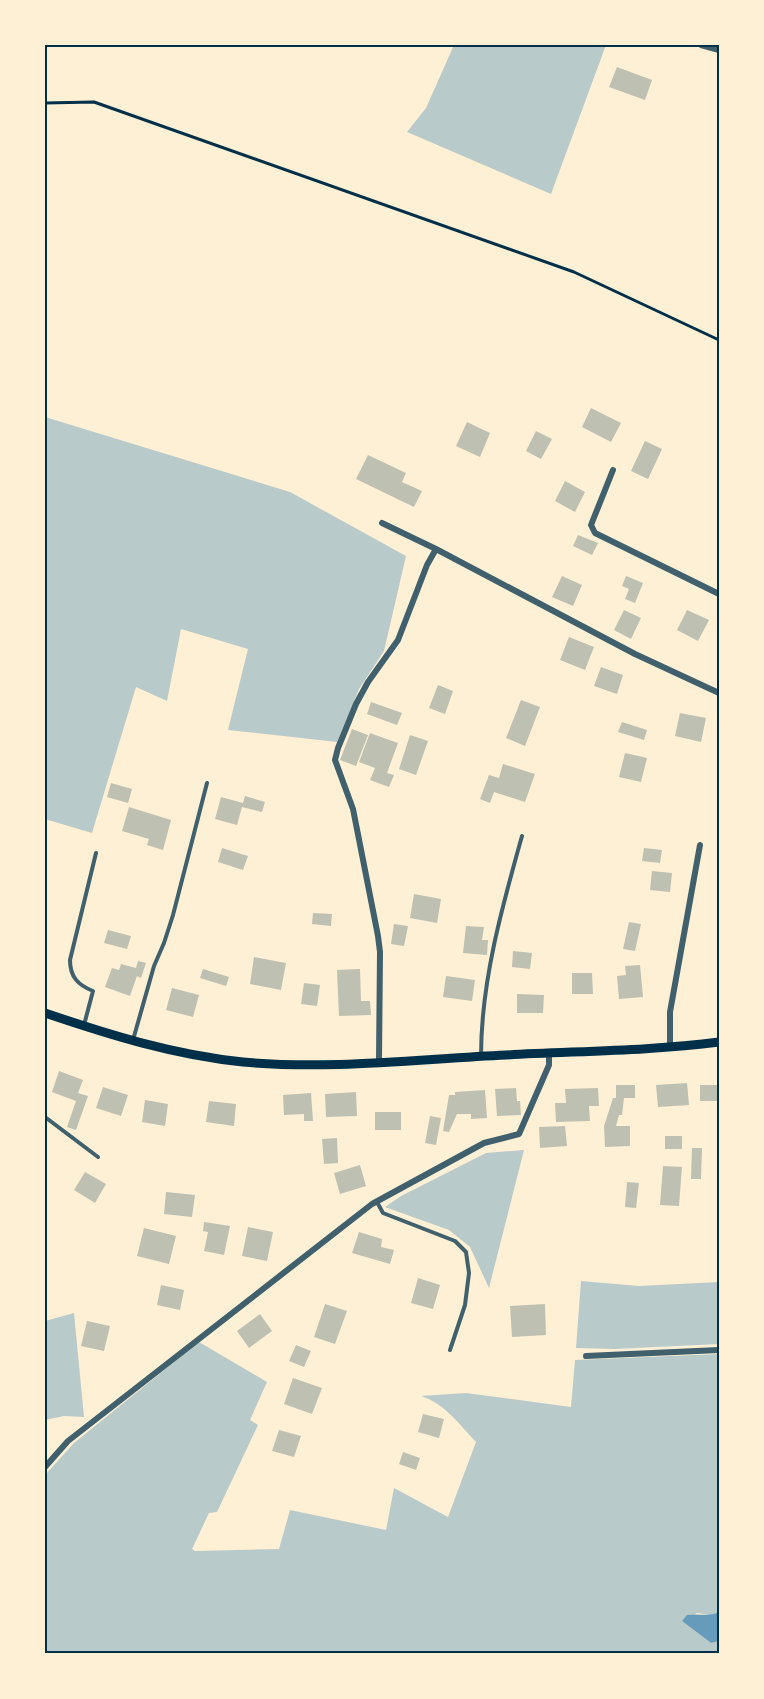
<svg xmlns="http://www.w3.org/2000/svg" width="764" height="1699" font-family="Signika,sans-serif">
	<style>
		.green { fill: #b9caca }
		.water { fill: #669bbc }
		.building { fill: #bec0b2 }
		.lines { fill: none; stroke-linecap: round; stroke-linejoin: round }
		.path { stroke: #003049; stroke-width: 3 }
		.service { stroke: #3f606c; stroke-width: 4 }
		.minor { stroke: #3f606c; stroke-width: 6 }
		.secondary { stroke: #003049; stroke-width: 9 }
		.neatline { fill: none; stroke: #003049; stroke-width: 2 }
	</style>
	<rect width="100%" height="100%" fill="#fdf0d5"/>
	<path class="green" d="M454,45h152l-55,149 -144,-62 19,-24z
		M45,417l245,75 116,64 -22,95 -25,38 -22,53 -109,-12 20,-81 -67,-20 -14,72 -31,-14 -44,146 -47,-14z
		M524,1150l-35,138 -19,-41 -21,-17 -64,-23 16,-11 85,-43z
		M581,1281l58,5 80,-4v62l-104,5 -39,-1z
		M74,1313l10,104 -20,-1 -19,4v-99z
		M199,1342l68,40 -17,38 8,5 -41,87 -8,1 -17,36 3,2 84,-2 11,-39 96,20 8,-42 54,29 28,-75c-16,-17 -32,-39 -55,-46l45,-3 105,14 4,-47 144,-6v258l-7,3 -15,-2 -15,8 29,22 8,-2v13h-674v-179l29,-32z"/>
	<path class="water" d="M719,1612v29l-8,2 -29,-22 5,-6c11,-2 22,2 32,-3z"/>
	<path class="building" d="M617,67l35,13 -7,20 -36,-13z
		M591,408l30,15 -10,19 -29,-15z
		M467,422l23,11 -10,24 -24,-11z
		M536,431l16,8 -11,20 -15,-8z
		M645,441l17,8 -14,30 -17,-8z
		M368,455l38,18 -4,9 20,9 -8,16 -58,-28z
		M565,481l20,11 -10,20 -20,-11z
		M578,535l20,8 -6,12 -19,-9z
		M562,576l20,9 -9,21 -21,-9z
		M626,576l17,7 -8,20 -10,-4 4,-10 -7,-3z
		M624,610l17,8 -10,21 -17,-9z
		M687,610l22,10 -11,21 -21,-11z
		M569,637l25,10 -9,23 -25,-10z
		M601,667l22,8 -6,19 -23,-8z
		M438,685l15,6 -8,23 -16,-6z
		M521,700l19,7 -15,39 -19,-8z
		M371,702l31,11 -5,12 -30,-11z
		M680,713l26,5 -5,24 -26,-6z
		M622,722l25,8 -3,10 -26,-8z
		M352,729l16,6 -12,31 -16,-6z
		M370,733l28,10 -11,30 7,2 -5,12 -19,-7 5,-12 -16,-6z
		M410,735l18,6 -12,34 -17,-6z
		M625,753l22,5 -6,24 -22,-5z
		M503,764l32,10 -10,28 -31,-10 -4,11 -10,-4 9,-24 10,3z
		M111,783l21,6 -4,14 -21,-6z
		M245,796l20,6 -3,10 -20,-5 -5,18 -22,-6 6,-22 22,6z
		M129,807l42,13 -8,30 -16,-5 2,-6 -27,-8z
		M222,848l26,8 -5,14 -25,-8z
		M644,848l18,2 -2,13 -18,-2z
		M652,871l20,2 -2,19 -20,-2z
		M414,894l27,5 -4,24 -27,-5z
		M313,913l19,1 -1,12 -19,-2z
		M629,922l12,2 -6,27 -12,-2z
		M394,924l14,2 -4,20 -13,-2z
		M466,926l18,1 -2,13h6l-1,15 -24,-2z
		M108,930l23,6 -4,13 -23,-6z
		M513,951l19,2 -2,16 -18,-2z
		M254,957l32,6 -5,27 -31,-6z
		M138,961l8,2 -5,15 -4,-2 -7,20 -25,-9 7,-19 7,2 2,-6 15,4z
		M640,965l3,32 -24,2 -2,-23 9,-1 -1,-9z
		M203,969l26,8 -3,9 -26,-8z
		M360,969l1,32h9l1,14 -32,1 -2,-46z
		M572,973h20l1,21h-21z
		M446,976l29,4 -3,21 -29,-4z
		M304,983l16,2 -3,21 -16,-2z
		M172,988l27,7 -6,22 -27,-7z
		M517,994l27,1 -1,18h-26z
		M59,1071l24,9 -5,13 10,3 -12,34 -9,-3 9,-26 -24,-9z
		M687,1083l2,22 -31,2 -2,-22z
		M616,1085h19v13h-11l-2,17h-3l-3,11h14v20l-25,1 -1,-21 9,-28h3z
		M700,1085h19v16h-19z
		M103,1087l25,8 -7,21 -25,-8z
		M516,1088l1,13h3l1,14 -24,1 -2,-27z
		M598,1088l1,18h-10l1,15 -34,1 -1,-19h11l-1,-14z
		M485,1090l2,28 -16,1v-5h-14l-8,18 -6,-1 6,-36h6v-3z
		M356,1092l1,24 -31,1 -1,-23z
		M311,1093l2,28h-9v-7l-20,1 -1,-20z
		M145,1100l23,4 -3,22 -23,-4z
		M209,1101l27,3 -2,22 -28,-4z
		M375,1112h26v18h-26z
		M430,1116l11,2 -5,27 -11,-2z
		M565,1126l2,20 -27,2 -1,-21z
		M665,1136h17v13h-17z
		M337,1138l1,25 -14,1 -2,-25z
		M692,1148h10l-1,31h-10z
		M360,1165l6,21 -26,8 -6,-21z
		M663,1166l19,1 -3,39 -19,-1z
		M85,1172l21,12 -11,19 -21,-13z
		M627,1182l12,1 -3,25 -11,-1z
		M166,1192l29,3 -3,22 -28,-3z
		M204,1222l26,4 -6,29 -20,-4 4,-19 -5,-1z
		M248,1227l25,5 -6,29 -25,-5z
		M144,1228l32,8 -7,28 -32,-8z
		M359,1232l23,7 -1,8 13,3 -4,14 -38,-11z
		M418,1278l22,7 -7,24 -22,-6z
		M161,1285l23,5 -4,20 -23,-5z
		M325,1304l22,7 -12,33 -21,-7z
		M545,1304l1,31 -34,2 -2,-31z
		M260,1314l12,17 -23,17 -12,-17z
		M87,1321l23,5 -6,25 -23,-5z
		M296,1345l15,6 -7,16 -15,-6z
		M293,1378l29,10 -10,26 -28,-10z
		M423,1414l21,5 -5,19 -21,-6z
		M279,1430l22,6 -7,21 -22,-6z
		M403,1452l17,6 -4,12 -17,-6z"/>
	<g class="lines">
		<path class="path" d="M45,103l49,-1 480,170 145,68"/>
		<path class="service" d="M84,1025l9,-34c-15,-6 -23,-14 -23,-31l26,-107
			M133,1040l21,-74 10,-23 9,-28 34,-132
			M481,1056c0,-74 21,-149 41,-220
			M45,1117l53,40
			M377,1202l6,11 72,28 11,11 3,21 -4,32 -15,45"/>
		<path class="minor" d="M701,45l18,5
			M613,470l-22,55 4,8 124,61
			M382,523l54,26
			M670,1046v-34l30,-167
			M379,1061l1,-109 -2,-16 -25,-127 -18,-49 3,-12 18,-44 12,-22 30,-42 29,-75 9,-16 199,105 84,39
			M586,1356l133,-6
			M45,1467l23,-26 304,-237 112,-61 35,-9 30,-69v-12"/>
		<path class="secondary" d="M45,1013c65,22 129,42 198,49 87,8 176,-3 263,-7 71,-4 143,-4 213,-13"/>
	</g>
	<rect width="764" height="1699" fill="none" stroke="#fdf0d5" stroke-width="93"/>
	<rect x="46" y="46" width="672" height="1606" class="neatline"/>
</svg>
